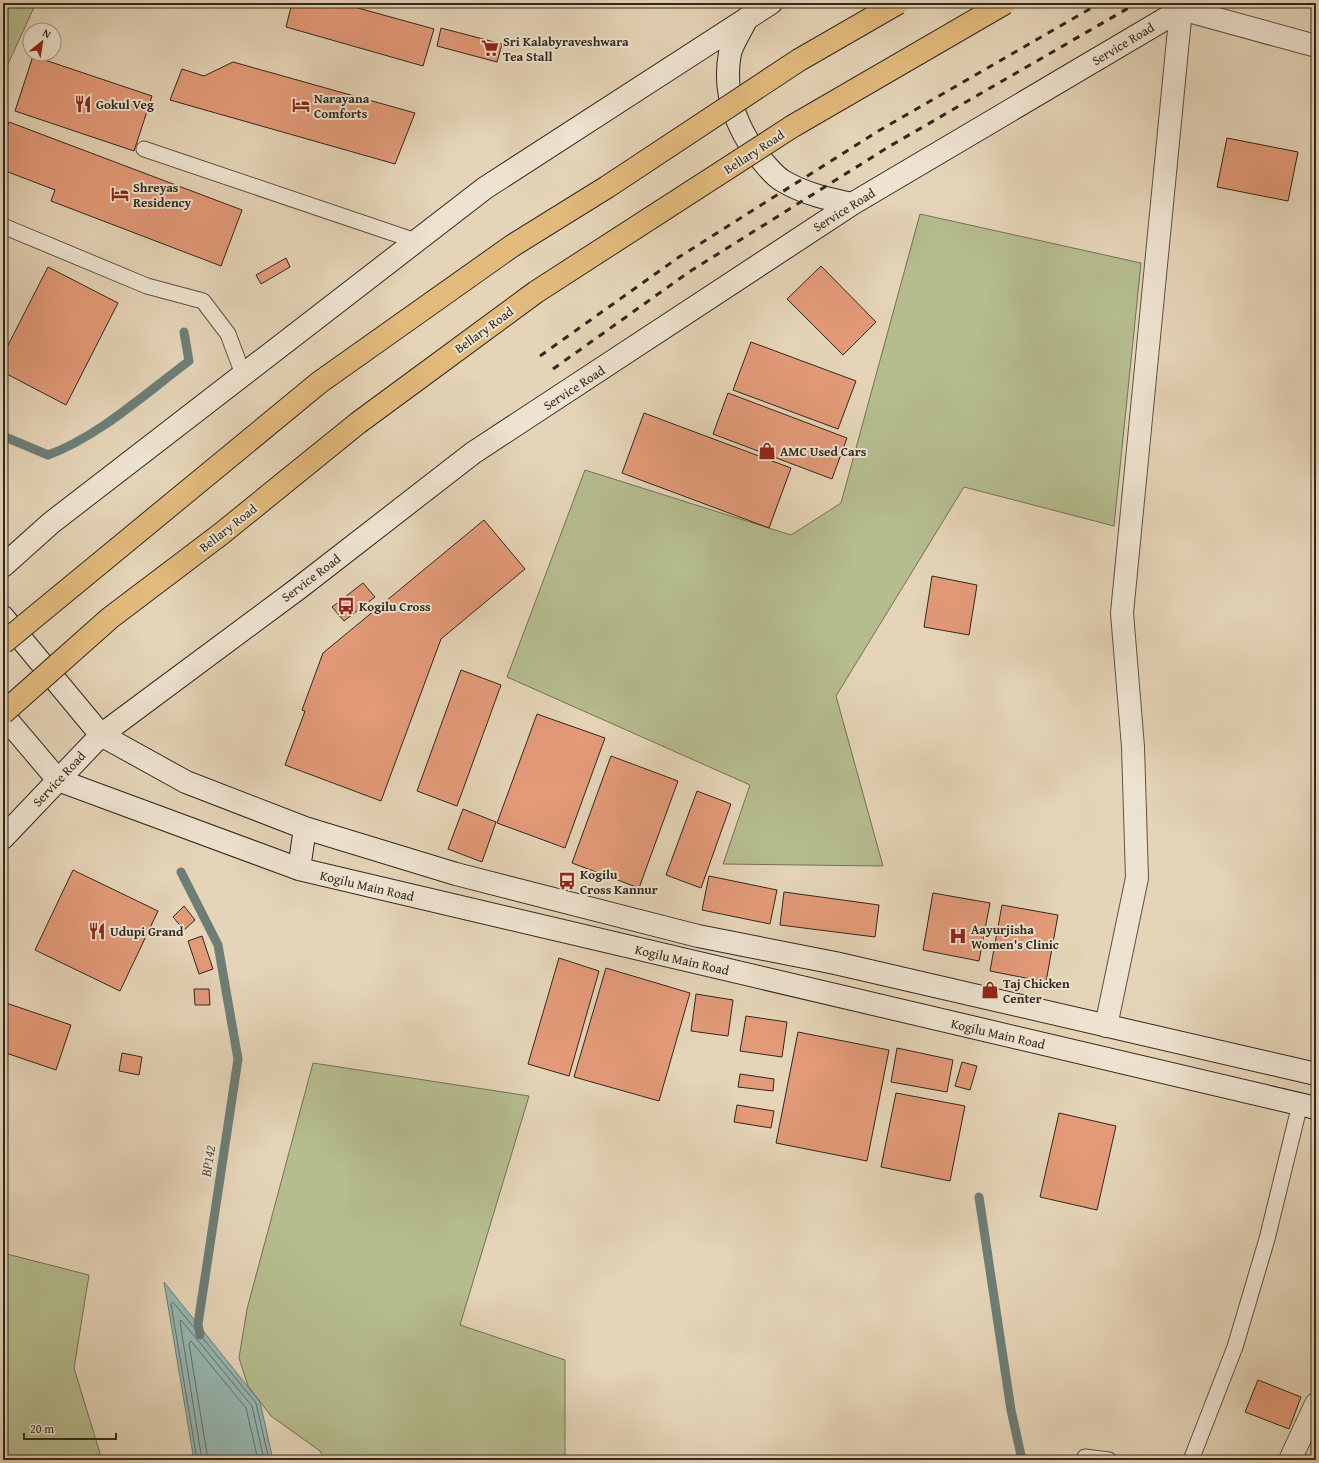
<svg xmlns="http://www.w3.org/2000/svg" width="1319" height="1463" font-family="'Gentium Book Plus',serif">
	<style>
		.green { fill: #b5bc8e; stroke: #727256 }
		.water { fill: #96b8b3; stroke: #6d7e77 }
		.lines { fill: none; stroke-linecap: round; stroke-linejoin: round }
		.shore { stroke: #637068; stroke-width: 1 }
		.stream { stroke: #6d7e77; stroke-width: 9 }
		.building { fill: #e39a78; stroke: #30281e }
		.service-casing { stroke: #5d5344; stroke-width: 17 }
		.minor-casing { stroke: #5d5344; stroke-width: 24 }
		.secondary-casing { stroke: #30281e; stroke-width: 24 }
		.service { stroke: #eee3d0; stroke-width: 15 }
		.minor { stroke: #eee3d0; stroke-width: 22 }
		.secondary { stroke: #eee3d0; stroke-width: 22 }
		.rail { stroke: #30281e; stroke-width: 3; stroke-dasharray: 7 7; stroke-linecap: butt }
		.trunk-bridge-casing { stroke: #30281e; stroke-width: 24; stroke-linecap: butt }
		.trunk-bridge { stroke: #e2ba7c; stroke-width: 22 }
		.labels { text-anchor: middle; dominant-baseline: central; stroke-width: 4; stroke-linejoin: round; paint-order: stroke }
		.poi-label { font-size: 13px; font-weight: bold; fill: #30281e; stroke: #eee3d0; text-anchor: start }
		.street-label { font-size: 13px; fill: #30281e; stroke: #eee3d0 }
		.water-label { font-size: 14px; font-style: italic; fill: #4a4c43; stroke: #eee3d0 }
	</style>
	<rect width="100%" height="100%" fill="#e5d4b7"/>
	<filter id="stains"><feTurbulence type="fractalNoise" baseFrequency=".005" numOctaves="4"/><feColorMatrix values="0 0 0 0 .2 0 0 0 0 .09 0 0 0 0 .02 0 0 0 .5 -.17"/></filter>
	<radialGradient id="worn" r=".72"><stop offset=".6" stop-color="#630" stop-opacity="0"/><stop offset="1" stop-color="#630" stop-opacity=".3"/></radialGradient>
	<path class="green" d="M3,3h33l-33,72z
		M920,214l221,49 -27,263 -150,-39 -128,209 47,170 -160,-2 27,-79 -243,-108 78,-207 206,65 50,-32z
		M313,1063l216,33 -69,229 105,35v100h-240l-5,-9 -49,-35 -23,-30 -9,-28 8,-49z
		M3,1253l86,22 -15,93 28,92h-99z"/>
	<path class="water" d="M164,1282l96,120 13,58h-79z"/>
	<g class="lines">
		<path class="shore" d="M197,1460l-26,-156 2,-2 83,101 13,57
			M202,1460l-22,-138 1,-2 71,86 12,54
			M208,1460l-19,-116 2,-3 55,67 12,52"/>
		<path class="stream" d="M3,436l45,19c50,-18 98,-62 141,-94l-5,-29
			M181,872l37,73 20,114 -40,265 2,11
			M979,1197l32,213 11,50"/>
	</g>
	<path class="building" d="M292,3h48l94,26 -11,37 -137,-39z
		M441,28l61,16 -5,18 -60,-16z
		M33,56l119,40 -18,55 -119,-40z
		M233,62l182,51 -20,51 -225,-64 12,-31 22,7z
		M9,122l233,88 -21,56 -170,-65 4,-11 -52,-20v-31z
		M1227,138l71,14 -10,49 -71,-14z
		M286,258l4,9 -29,17 -5,-9z
		M821,266l55,56 -33,33 -56,-56z
		M48,267l70,36 -52,102 -63,-33v-17z
		M751,342l105,39 -18,48 -105,-39z
		M728,393l119,45 -15,41 -119,-45z
		M644,413l147,55 -22,60 -147,-55z
		M484,520l41,49 -84,70 -60,162 -96,-36 20,-54 -3,-1 21,-57z
		M932,576l45,9 -8,50 -45,-8z
		M363,583l12,14 -31,24 -12,-14z
		M461,670l40,15 -44,121 -40,-15z
		M537,714l68,24 -40,110 -68,-25z
		M611,756l67,25 -39,107 -67,-25z
		M697,791l34,13 -30,84 -35,-13z
		M463,809l33,13 -14,40 -34,-13z
		M73,870l85,41 -38,80 -85,-41z
		M709,876l68,14 -7,34 -68,-14z
		M784,892l95,13 -4,32 -95,-12z
		M933,893l57,10 -11,58 -56,-11z
		M1002,905l56,10 -12,67 -56,-11z
		M184,906l11,14 -11,10 -11,-13z
		M202,936l11,33 -14,5 -11,-33z
		M559,958l40,13 -30,105 -41,-12z
		M606,968l84,25 -31,108 -85,-24z
		M194,989h15l1,16h-15z
		M696,994l37,6 -5,36 -37,-5z
		M3,1002l68,23 -15,45 -53,-18z
		M746,1016l41,6 -5,35 -42,-6z
		M798,1032l91,18 -22,111 -91,-18z
		M897,1048l56,12 -6,32 -56,-10z
		M122,1053l20,4 -3,18 -20,-4z
		M962,1062l15,4 -7,24 -15,-4z
		M740,1074l34,5 -1,12 -35,-4z
		M896,1093l69,13 -15,75 -69,-14z
		M737,1105l37,6 -3,17 -37,-6z
		M1059,1113l57,13 -19,84 -57,-13z
		M1258,1380l43,17 -12,32 -44,-17z"/>
	<g class="lines">
		<g class="service-casing">
			<path id="service" d="M144,149l272,92
				M3,226l144,60 56,15 25,33 15,40
				M1085,1457l24,3
				M1191,1460l44,-113 32,-108 33,-135"/>
		</g>
		<g class="minor-casing">
			<path id="minor" d="M1106,1026l31,-148 -4,-131 -11,-134 59,-604 135,37
				M1290,1460l26,-56"/>
		</g>
		<g class="secondary-casing">
			<path id="secondary" d="M747,18c-5,11 -14,24 -17,35 -7,37 5,71 26,100 8,10 17,22 27,28 22,13 45,18 69,23
				M3,566l48,-43 434,-335 286,-185
				M3,617l98,118 85,47 119,46 151,46 242,62 137,27 481,111
				M3,715l55,65 241,89 1017,239
				M3,838l98,-103 198,-147 174,-135 379,-249 340,-201
				M299,869l6,-41"/>
		</g>
		<use href="#service" class="service"/>
		<use href="#minor" class="minor"/>
		<use href="#secondary" class="secondary"/>
		<path class="rail" d="M540,356l139,-99 201,-127 220,-127
			M553,369l136,-97 201,-126 247,-143"/>
		<g class="trunk-bridge-casing">
			<path id="trunk-bridge" d="M3,643l317,-261 192,-136 95,-59 192,-127 99,-57
				M3,713l107,-95 111,-84 137,-111 178,-131 257,-166 212,-123"/>
		</g>
		<use href="#trunk-bridge" class="trunk-bridge"/>
	</g>
	<defs>
		<g id="supermarket-bare" transform="scale(1.38)"><path d="M-6-5.5h2.5l.6 2H6L4.5 2H-2.5L-4.4-4H-6ZM-1.5 3.2a1.3 1.3 0 1 0 .1 0ZM3 3.2a1.3 1.3 0 1 0 .1 0Z" fill="#8f2418" stroke="#eee3d0" stroke-width="2.5" paint-order="stroke"/></g>
		<g id="restaurant-bare" transform="scale(1.38)"><path d="M-5-6h1v4h1v-4h1v4h1v-4h1v5L-1.5 .5V6h-2V.5L-5-1ZM5-6V6H3V1.5H1.5Q1.5-4 5-6Z" fill="#8f2418" stroke="#eee3d0" stroke-width="2.5" paint-order="stroke"/></g>
		<g id="hotel-bare" transform="scale(1.38)"><path d="M-6-4.5h1.5V1H6V5H4.5V3h-9V5H-6ZM-4 0a1.8 1.8 0 1 1 3.6 0ZM.5 0V-2.5h3Q6-2.5 6 0Z" fill="#8f2418" stroke="#eee3d0" stroke-width="2.5" paint-order="stroke"/></g>
		<g id="shop-bare" transform="scale(1.38)"><path d="M-5-2.5h2.3a2.7 3.5 0 0 1 5.4 0H5L5.5 6h-11ZM-1.5-2.5h3a1.5 2.3 0 0 0-3 0Z" fill="#8f2418" stroke="#eee3d0" stroke-width="2.5" paint-order="stroke"/></g>
		<g id="bus-bare" transform="scale(1.38)"><path d="M-5-6H5V4H4V6H2V4H-2V6H-4V4H-5ZM-3.5-4V0h7V-4ZM-3.5 1.2v1.5H-2V1.2ZM2 1.2v1.5H3.5V1.2Z" fill="#8f2418" stroke="#eee3d0" stroke-width="2.5" paint-order="stroke"/></g>
		<g id="hospital-bare" transform="scale(1.38)"><path d="M-5-5h3v3.5h4V-5h3V5h-3V1.5h-4V5h-3Z" fill="#8f2418" stroke="#eee3d0" stroke-width="2.5" paint-order="stroke"/></g>
	</defs>
	<g fill-rule="evenodd">
		<use href="#supermarket-bare" x="490" y="48"/>
		<use href="#restaurant-bare" x="83" y="104"/>
		<use href="#hotel-bare" x="301" y="105"/>
		<use href="#hotel-bare" x="120" y="194"/>
		<use href="#shop-bare" x="767" y="451"/>
		<use href="#bus-bare" x="346" y="606"/>
		<use href="#bus-bare" x="567" y="881"/>
		<use href="#restaurant-bare" x="97" y="931"/>
		<use href="#hospital-bare" x="958" y="936"/>
		<use href="#shop-bare" x="990" y="990"/>
	</g>
	<g class="labels">
		<g class="poi-label">
			<text x="503" y="41">Sri Kalabyraveshwara<tspan x="503" dy="15">Tea Stall</tspan></text>
			<text x="314" y="98">Narayana<tspan x="314" dy="15">Comforts</tspan></text>
			<text x="96" y="104">Gokul Veg</text>
			<text x="133" y="187">Shreyas<tspan x="133" dy="15">Residency</tspan></text>
			<text x="780" y="451">AMC Used Cars</text>
			<text x="359" y="606">Kogilu Cross</text>
			<text x="580" y="874">Kogilu<tspan x="580" dy="15">Cross Kannur</tspan></text>
			<text x="971" y="929">Aayurjisha<tspan x="971" dy="15">Women's Clinic</tspan></text>
			<text x="110" y="931">Udupi Grand</text>
			<text x="1003" y="983">Taj Chicken<tspan x="1003" dy="15">Center</tspan></text>
		</g>
		<g class="street-label">
			<text transform="translate(1123 44) rotate(-31)">Service Road</text>
			<text transform="translate(754 152) rotate(-33)">Bellary Road</text>
			<text transform="translate(844 210) rotate(-32)">Service Road</text>
			<text transform="translate(484 330) rotate(-36)">Bellary Road</text>
			<text transform="translate(574 388) rotate(-33)">Service Road</text>
			<text transform="translate(228 528) rotate(-38)">Bellary Road</text>
			<text transform="translate(311 578) rotate(-37)">Service Road</text>
			<text transform="translate(59 779) rotate(-47)">Service Road</text>
			<text transform="translate(367 886) rotate(13)">Kogilu Main Road</text>
			<text transform="translate(682 960) rotate(13)">Kogilu Main Road</text>
			<text transform="translate(998 1034) rotate(13)">Kogilu Main Road</text>
		</g>
		<g class="water-label">
			<text transform="translate(208 1161) rotate(-81)">BP142</text>
		</g>
	</g>
	<rect width="1319" height="1463" fill="none" stroke="#e5d4b7" stroke-width="16"/>
	<rect x="4" y="4" width="1311" height="1455" fill="none" stroke="#30281e" stroke-width="2"/>
	<rect x="8" y="8" width="1303" height="1447" fill="none" stroke="#30281e"/>
	<g transform="translate(42 42) rotate(30)"><circle r="19" fill="#eee3d0" stroke="#a29889"/>
	<path d="M0-3L7 15L0 10L-7 15Z" fill="#8f2418"/>
	<text y="-6" font-size="11" font-weight="bold" text-anchor="middle" fill="#30281e">N</text>
	</g>
	<path d="M24 1433v6h92v-6" fill="none" stroke="#30281e" stroke-width="2"/>
	<text x="30" y="1433" font-size="12" fill="#30281e" stroke="#eee3d0" stroke-width="3" paint-order="stroke">20 m</text>
	<rect width="100%" height="100%" filter="url(#stains)"/>
	<rect width="100%" height="100%" fill="url(#worn)"/>
</svg>
